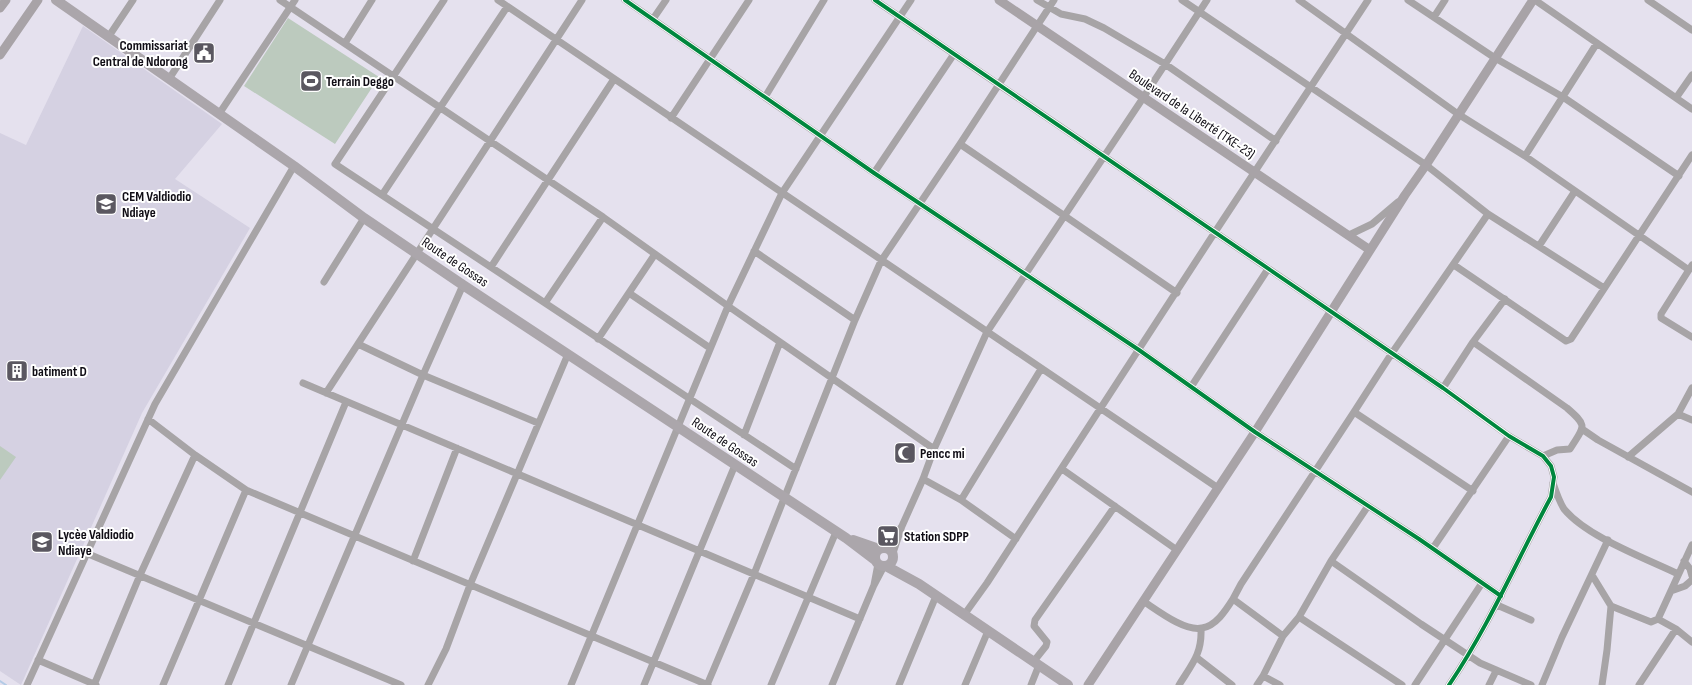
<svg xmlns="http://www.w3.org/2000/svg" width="1692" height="685" font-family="'Sofia Sans Condensed',sans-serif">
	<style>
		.education { fill: #d5d1e2 }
		.green { fill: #bccabe }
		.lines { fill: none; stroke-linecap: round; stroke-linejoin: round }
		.stream { stroke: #b3cbe6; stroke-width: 2 }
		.street { stroke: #a7a4a6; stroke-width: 7 }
		.secondary { stroke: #a8a3a7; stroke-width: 9 }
		.primary { stroke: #aba6ab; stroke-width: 10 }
		.cycleway-casing { stroke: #fff; stroke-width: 6 }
		.cycleway { stroke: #00873e; stroke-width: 4 }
		.labels { text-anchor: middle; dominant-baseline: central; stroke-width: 4; stroke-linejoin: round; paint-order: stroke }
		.poi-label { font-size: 14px; font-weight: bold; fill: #0f0c14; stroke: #fff; text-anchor: start }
		.street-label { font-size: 14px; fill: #0f0c14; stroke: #fff }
	</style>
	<rect width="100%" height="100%" fill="#e5e1ee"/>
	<path class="education" d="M83,26l139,98 -47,55 75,49 -108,185 -121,272 -21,-14v-538l26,12z"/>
	<path class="green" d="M288,18l91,59 -44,67 -91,-58z
		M0,446l16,11 -16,23z"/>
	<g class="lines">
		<path class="stream" d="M0,681l6,4"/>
		<path class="street" d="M280,0l323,217 125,89 206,143
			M444,0l-109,164 461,305
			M498,0l720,488
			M625,0l249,173 265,177 116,82 164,107 82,57
			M875,0l568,388 66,48 34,20 8,10 3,11 -3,20c-34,63 -62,129 -102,188
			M1037,0l24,14 24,5 19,9 61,36 111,77
			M1182,0l244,165 62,49 116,74
			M1299,0l159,114 67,42 164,114
			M1408,0l87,58 68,39 116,79
			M1535,0l157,109
			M1648,0l44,30
			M1434,17l11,-17
			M653,19l13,-19
			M109,36l24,-36
			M345,43l27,-43
			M169,79l51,-79
			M765,97l59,-97
			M1676,98l16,-23
			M219,114l76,-114
			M671,118l78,-118
			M960,144l217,149
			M1525,156l72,-113
			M874,173l80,-119
			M382,195l125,-188
			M1349,235l23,-11 26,-22
			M1539,246l36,-55
			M754,251l101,69
			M1454,265l112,76 5,-2 121,-184
			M1692,265l-31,49v4l31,19
			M491,267l123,-188
			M324,282l40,-64
			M629,293l81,55
			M545,303l58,-86
			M598,339l57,-85
			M1473,342l94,66c22,19 17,18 3,41l-13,1 -14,6
			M358,344l65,31 115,48
			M303,383l557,236
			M1191,387l77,-118
			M1443,388l30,-46 32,-43
			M326,393l256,-393
			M1354,412l119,79
			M1678,414l14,6
			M148,419l47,36 51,35 462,195
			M1582,429l16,11 94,52
			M744,435l36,-93
			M1628,457l50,-43 14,-26
			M1062,469l115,81
			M923,479l38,21 55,39
			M1553,483c3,9 6,18 11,26 23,28 81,49 114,65
			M961,500l80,-131
			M902,526l21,-47 11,-30 53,-117 156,-234 64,-98
			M886,548l16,-22 -9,27
			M1433,548l76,-112
			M86,553l315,132
			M413,561l44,-113
			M1331,561l90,63 59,39 51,22
			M1684,561l6,8 2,7
			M878,564l-4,21 10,-19
			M1592,575l19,31 40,16 7,-3 34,-74
			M1671,591l14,-5 7,-6
			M1233,599l8,-15 113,-172 38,-59 96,-139
			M1143,601c14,9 42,31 59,27 14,-2 24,-18 31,-29l50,37 16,-19 32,-56 37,-55
			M1497,605l34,15
			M964,615l23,-32 228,-351 153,-232
			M1299,617l103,68
			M1658,619l18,10 16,13
			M1196,657l36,28
			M38,660l58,25
			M1034,661l12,-15 1,-4 -13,-16 1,-6 80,-114
			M1263,676l20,-40
			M27,685l128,-281 139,-238
			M94,685l46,-110 55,-120
			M163,685l83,-195
			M228,685l118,-283
			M291,685l132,-310 40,-90
			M428,685l18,-36 24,-64 98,-231
			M571,685l157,-379 54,-113 129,-193
			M644,685l91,-220
			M707,685l47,-111 101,-254 26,-59 79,-117 94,-144
			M771,685l65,-153
			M832,685l42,-100
			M899,685l37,-89
			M965,685l23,-54
			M1031,685l8,-20
			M1179,685c13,-21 23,-31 22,-56
			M1257,685l6,-9 17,9
			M1415,685l67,-102
			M1489,685l7,-14
			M1542,685l20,-48 46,-97
			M1602,685l5,-35 4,-44
			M1639,685l37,-56"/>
		<path class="secondary" d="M999,0l371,250
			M0,8l6,-8
			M0,55l38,-55
			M1088,685l167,-253 150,-237 21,-30 107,-165"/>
		<path class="primary" d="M56,0l238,166 70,52 99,67 383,253 29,22
			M853,540l26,9
			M875 557a9 9 0 1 1 18 0a9 9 0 1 1-18 0Z
			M886,566l33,18 149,101"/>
		<g class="cycleway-casing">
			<path id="cycleway" d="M625,0l249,173 265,177 116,82 164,107 82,57
				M875,0l568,388 66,48 34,20 8,10 3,11 -3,20c-34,63 -62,129 -102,188"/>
		</g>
		<use href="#cycleway" class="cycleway"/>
	</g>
	<defs>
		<g id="civic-square" transform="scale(1.15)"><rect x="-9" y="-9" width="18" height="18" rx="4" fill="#5a5760" stroke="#fff"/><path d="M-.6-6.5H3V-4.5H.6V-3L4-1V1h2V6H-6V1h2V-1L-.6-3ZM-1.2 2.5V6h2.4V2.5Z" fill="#fff"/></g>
		<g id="stadium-square" transform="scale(1.15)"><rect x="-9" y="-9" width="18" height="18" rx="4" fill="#5a5760" stroke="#fff"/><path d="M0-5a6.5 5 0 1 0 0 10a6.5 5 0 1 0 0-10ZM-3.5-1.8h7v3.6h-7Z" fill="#fff"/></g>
		<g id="school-square" transform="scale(1.15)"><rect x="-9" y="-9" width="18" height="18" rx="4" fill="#5a5760" stroke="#fff"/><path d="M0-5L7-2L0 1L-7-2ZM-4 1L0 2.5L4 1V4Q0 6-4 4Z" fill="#fff"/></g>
		<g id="building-square" transform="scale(1.15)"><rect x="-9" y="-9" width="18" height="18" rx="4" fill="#5a5760" stroke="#fff"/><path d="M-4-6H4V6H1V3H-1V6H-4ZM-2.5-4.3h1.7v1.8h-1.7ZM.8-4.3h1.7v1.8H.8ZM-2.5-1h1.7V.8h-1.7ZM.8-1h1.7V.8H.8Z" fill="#fff"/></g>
		<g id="mosque-square" transform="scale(1.15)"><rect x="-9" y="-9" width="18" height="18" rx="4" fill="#5a5760" stroke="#fff"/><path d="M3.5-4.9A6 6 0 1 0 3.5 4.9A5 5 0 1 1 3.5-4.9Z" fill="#fff"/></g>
		<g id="supermarket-square" transform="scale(1.15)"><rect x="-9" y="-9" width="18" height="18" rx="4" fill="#5a5760" stroke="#fff"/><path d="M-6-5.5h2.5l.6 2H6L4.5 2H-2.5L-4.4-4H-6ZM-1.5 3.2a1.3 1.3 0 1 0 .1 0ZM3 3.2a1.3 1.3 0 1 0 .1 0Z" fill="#fff"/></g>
	</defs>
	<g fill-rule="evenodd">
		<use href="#civic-square" x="204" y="53"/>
		<use href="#stadium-square" x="311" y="81"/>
		<use href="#school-square" x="106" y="204"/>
		<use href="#building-square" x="17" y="371"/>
		<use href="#mosque-square" x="905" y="453"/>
		<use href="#supermarket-square" x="888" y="536"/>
		<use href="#school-square" x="42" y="542"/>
	</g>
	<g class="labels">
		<g class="poi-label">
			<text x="188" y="45" text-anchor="end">Commissariat<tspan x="188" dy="16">Central de Ndorong</tspan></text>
			<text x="326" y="81">Terrain Deggo</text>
			<text x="122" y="196">CEM Valdiodio<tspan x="122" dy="16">Ndiaye</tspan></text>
			<text x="32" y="371">batiment D</text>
			<text x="920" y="453">Pencc mi</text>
			<text x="58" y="534">Lycèe Valdiodio<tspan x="58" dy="16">Ndiaye</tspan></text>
			<text x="904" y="536">Station SDPP</text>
		</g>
		<g class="street-label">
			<text transform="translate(1192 114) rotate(34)">Boulevard de la Liberté (TKE-23)</text>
			<text transform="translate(455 262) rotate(34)">Route de Gossas</text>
			<text transform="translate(725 442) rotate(34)">Route de Gossas</text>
		</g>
	</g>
</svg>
